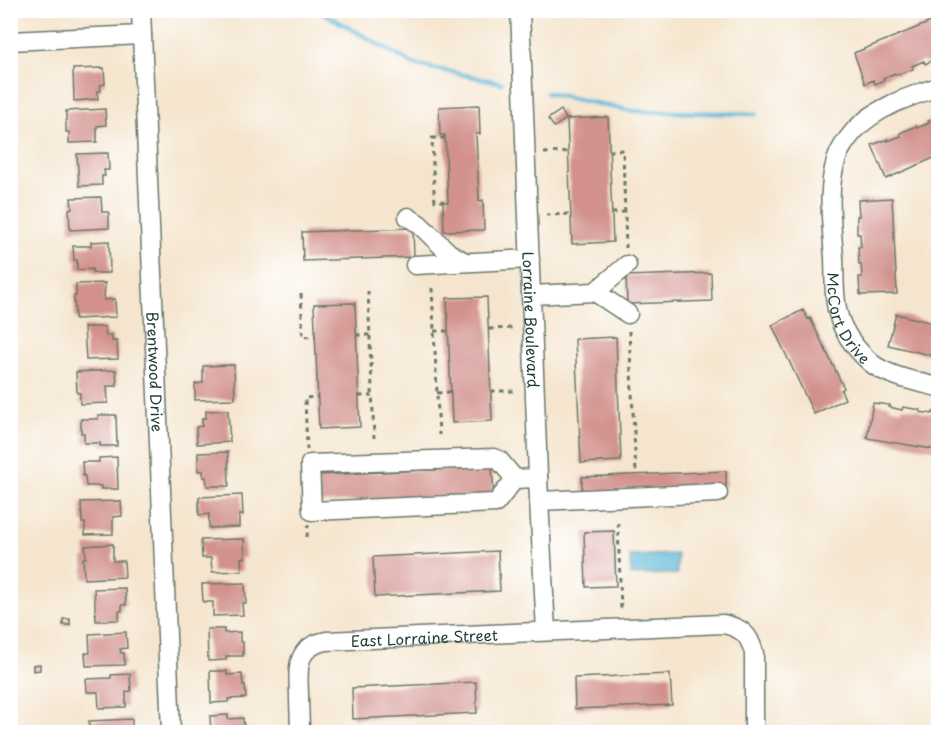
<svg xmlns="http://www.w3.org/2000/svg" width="949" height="743" font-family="'Playpen Sans',sans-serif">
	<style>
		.water { fill: #58b5d6; stroke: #3c7985; stroke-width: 1.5 }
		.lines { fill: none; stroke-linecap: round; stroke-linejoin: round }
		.stream { stroke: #58b5d6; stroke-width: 4.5 }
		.building { fill: #d2918c }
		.minor-casing { stroke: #6a786a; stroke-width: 21 }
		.path { stroke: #6a786a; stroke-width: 3; stroke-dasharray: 4.5 4.5; stroke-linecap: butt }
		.minor { stroke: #fff; stroke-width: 18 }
		.labels { text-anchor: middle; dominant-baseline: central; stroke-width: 4.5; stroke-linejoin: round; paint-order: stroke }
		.street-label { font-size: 15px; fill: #1f3d34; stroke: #fff }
	</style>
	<rect width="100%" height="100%" fill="#fff"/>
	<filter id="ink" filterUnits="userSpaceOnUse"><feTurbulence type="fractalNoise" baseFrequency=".0167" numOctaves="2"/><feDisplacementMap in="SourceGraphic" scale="12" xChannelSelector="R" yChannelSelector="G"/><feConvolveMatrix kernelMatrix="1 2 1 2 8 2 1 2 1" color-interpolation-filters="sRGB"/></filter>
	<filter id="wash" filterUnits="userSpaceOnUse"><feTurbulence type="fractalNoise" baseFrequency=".008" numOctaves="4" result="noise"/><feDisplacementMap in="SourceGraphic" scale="24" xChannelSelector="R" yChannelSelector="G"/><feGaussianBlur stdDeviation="1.35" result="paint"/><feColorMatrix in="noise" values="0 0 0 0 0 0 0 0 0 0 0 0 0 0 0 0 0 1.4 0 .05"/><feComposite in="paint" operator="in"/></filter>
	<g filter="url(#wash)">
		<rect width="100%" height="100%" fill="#f5e5ce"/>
		<path class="water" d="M677,554v20l-46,1 -1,-19z"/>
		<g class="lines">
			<path class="stream" d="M318,10l95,54 89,19
				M547,93l85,18 124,3"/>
		</g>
		<g id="blocks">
			<path class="building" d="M938,19v39l-13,6 -1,-3 -12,5 1,3 -17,6 -1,-2 -12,5 1,2 -9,4 -2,-4 -8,4 -11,-31z
				M104,68l1,16 -5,1 1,6h-4l1,8 -24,2 -1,-32z
				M479,105l1,29h-4l3,64v3l4,-1 1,30 -40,1 -1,-29h5l-3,-67h-5l-1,-28z
				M105,109l1,16 -9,1v16l-28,1v-11h-3v-21z
				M561,110l5,9 -12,8 -6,-8z
				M608,117l5,125 -41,2 -5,-125z
				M938,117v39l-52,23 -14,-34 16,-6v2l13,-5 -1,-3 16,-7 1,2 12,-5 -1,-2z
				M108,153l1,17h-5l1,6h-3v9l-23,1 -2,-32z
				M101,197l1,15h7v16l-39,2 -1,-21 3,-1 -1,-10z
				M892,198l5,96 -37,1 -1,-18h3l-1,-13h-2l-1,-17h3l-1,-13h-3v-18h2l-1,-16z
				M413,228l1,29 -111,4 -1,-29z
				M109,241l1,32h-17l-1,-4 -15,1v-10h-3l-1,-14h18v-4z
				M711,273l1,28 -85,3 -1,-28z
				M105,283l-1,17 11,-1 1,18 -41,2 -1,-23h2v-12z
				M487,297l5,124 -40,2 -5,-125z
				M355,303l5,124 -41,2 -5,-125z
				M803,310l5,9 2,-1 34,70 -3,2 4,9 -31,15 -42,-89z
				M896,314l42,10v33l-50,-12z
				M84,327h21l1,9 6,-1v6h5l1,18 -32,1z
				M616,337l5,124 -40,2 -6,-124z
				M234,365l1,34 -40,1v-16l8,-1v-17z
				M116,370l1,16h-10l1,17 -28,1v-11h-3l-1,-21z
				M873,403l17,2 -1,2 13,3 1,-3 17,3v2l13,2v-2l5,1v37l-71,-12z
				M228,410l2,32 -33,2 -1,-17 6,-1v-8h4v-7z
				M98,415h18l1,31h-17v-3h-16v-10h-3v-14h17z
				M228,452l1,34h-22l-1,-9h-3v-6h-5v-18z
				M117,457l1,32h-17v-3h-15l-1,-10h-2l-1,-14h17v-4z
				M492,467l2,28 -176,8 -1,-28z
				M726,471v15l-144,6v-15z
				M242,495l1,20h-4v12l-30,1v-14l-10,1v-18z
				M121,501l1,15 -9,1v17l-28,1v-12h-3l-1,-21z
				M614,531l2,55 -30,1 -2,-55z
				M244,539l1,19h-4l1,13 -30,1 -1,-14h-9l-1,-18z
				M113,544v17h11l1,16 -41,2 -1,-21h3l-1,-12z
				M498,551l2,40 -125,6 -2,-40z
				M245,583l1,20h-4l1,12 -30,1v-14h-10l-1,-18z
				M125,588l1,17h-4v6h-3v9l-23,1 -2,-32z
				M63,619h7v6h-7z
				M207,629h17v4l16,-1v10h3v14h-17v4l-18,1z
				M126,632l1,16 -7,1 1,4h3l1,12 -39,1 -1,-13h5l-1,-19z
				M40,664v6l-7,1v-6z
				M210,671h17v4l15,-1 1,11h2l1,13 -18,1v3l-17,1z
				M130,674l1,17 -5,1v15l-27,1 -1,-16h-11l-1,-13 25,-1v-3z
				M670,674l2,31 -97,4 -1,-31z
				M476,682l1,31 -124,6 -1,-31z
				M228,715v4l15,-1 1,10h2v4h-35l-1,-16z
				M132,719v13h-42l-1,-11z"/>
		</g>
	</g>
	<g filter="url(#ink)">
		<use href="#blocks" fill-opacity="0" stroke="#6a786a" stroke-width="1.5"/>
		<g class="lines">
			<g class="minor-casing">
				<g id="minor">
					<path id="s1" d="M141,10l30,722"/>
					<path id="s2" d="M520,10l19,491 7,130"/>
					<path d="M10,41l132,-6"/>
					<path id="s3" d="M938,87c-30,10 -62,20 -84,44 -6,7 -14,18 -17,27 -11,30 -5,69 -3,100 1,20 -1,40 5,59 5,17 19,34 31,45 16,14 48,20 68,25"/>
					<path d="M408,217l11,7 30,29 16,9"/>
					<path d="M415,265l115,-6"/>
					<path d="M595,292l33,22"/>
					<path d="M532,295l63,-3 32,-27"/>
					<path d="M515,479l-19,24 -184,8 -2,-47 184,-6 5,2 16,19 23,-1"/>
					<path d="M539,501l179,-8"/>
					<path id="s4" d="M300,732c0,-12 -1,-25 -1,-38 -1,-25 -4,-47 27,-53l397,-17c19,4 26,10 31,29v79"/>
				</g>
			</g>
			<path class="path" d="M445,138h-13l2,54 1,9h12
				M609,151l14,-1 3,98
				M544,153l24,-1
				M612,213l13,-1
				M546,215l25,-1
				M432,288l7,147
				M368,291l6,147
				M301,294l2,43 12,-1
				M489,329l24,-1
				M434,331h14
				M629,331l7,142
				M356,335h14
				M491,391h25
				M437,393l14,-1
				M359,396h13
				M307,450l-2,-52 13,-1
				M618,523l3,87
				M307,537l1,-12"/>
			<use href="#minor" class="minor"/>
		</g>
	</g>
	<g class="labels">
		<g class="street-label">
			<text stroke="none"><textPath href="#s3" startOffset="292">McCort Drive</textPath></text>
			<text stroke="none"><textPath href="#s2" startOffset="310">Lorraine Boulevard</textPath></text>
			<text stroke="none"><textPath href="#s1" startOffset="362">Brentwood Drive</textPath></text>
			<text stroke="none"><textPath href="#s4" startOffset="204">East Lorraine Street</textPath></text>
		</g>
	</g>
	<rect width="949" height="743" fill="none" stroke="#fff" stroke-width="36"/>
</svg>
